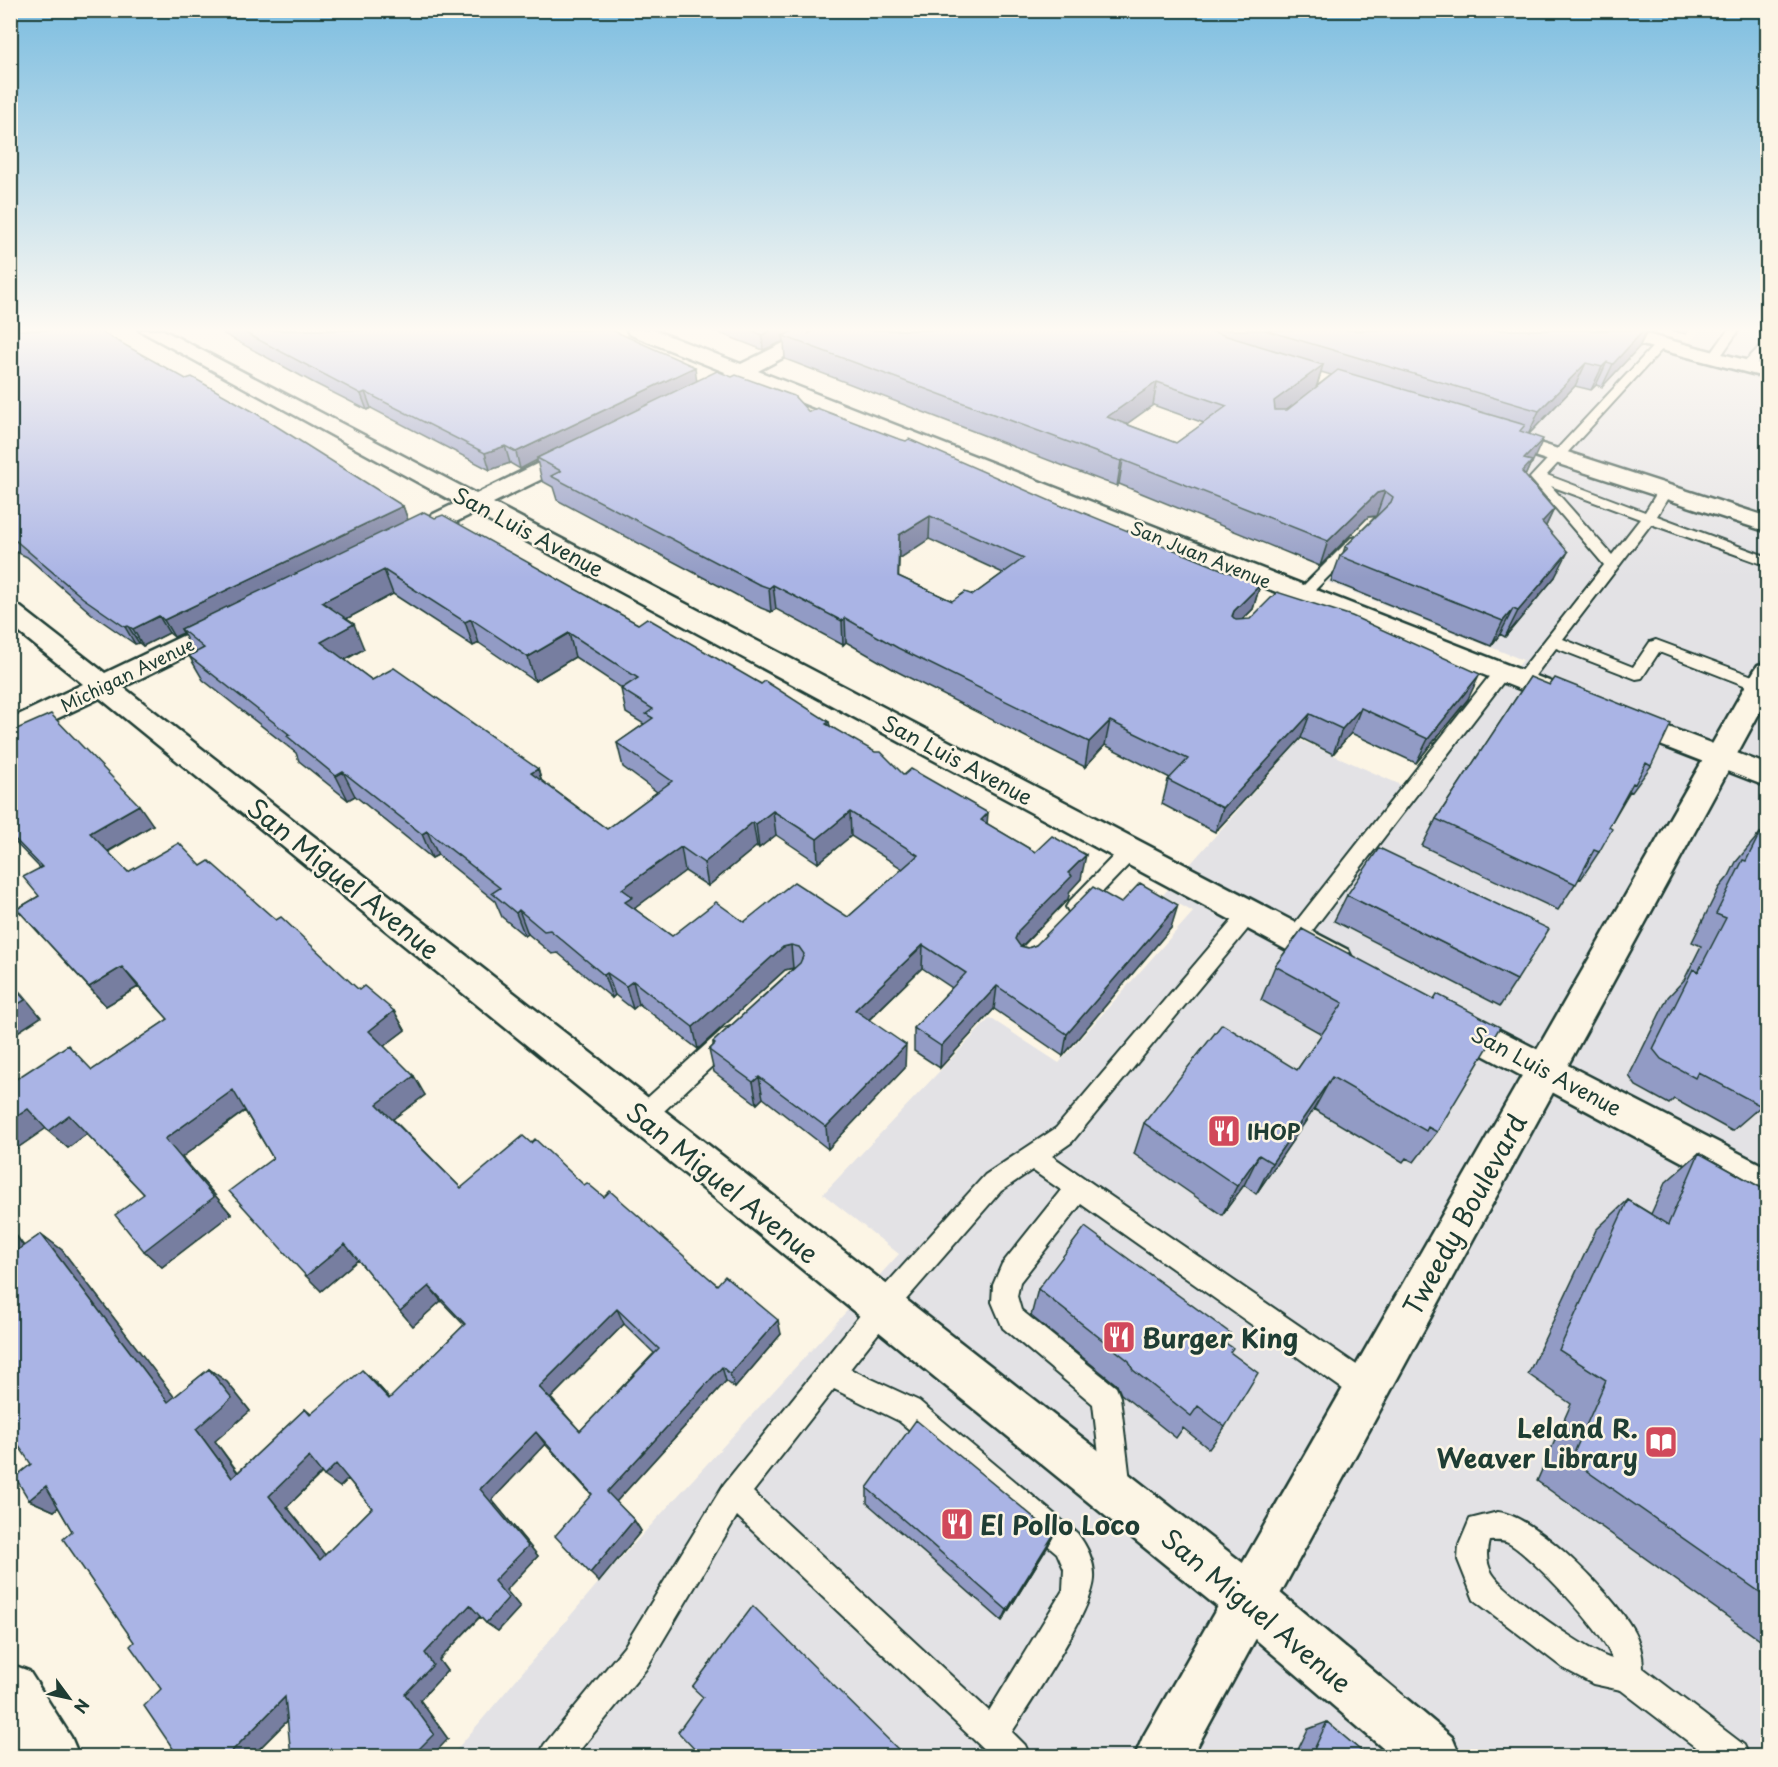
<svg xmlns="http://www.w3.org/2000/svg" width="1778" height="1767" font-family="'Playpen Sans',sans-serif">
	<style>
		.built { fill: #e3e2e5 }
		.lines { fill: none; stroke-linecap: round; stroke-linejoin: round }
		.service-casing { stroke: #1f3d34; stroke-width: 4 }
		.minor-casing { stroke: #1f3d34; stroke-width: 5 }
		.secondary-casing { stroke: #1f3d34; stroke-width: 5 }
		.service { fill: #fcf5e5; fill-rule: evenodd }
		.minor { fill: #fcf5e5; fill-rule: evenodd }
		.secondary { fill: #fcf5e5; fill-rule: evenodd }
		.wall { fill: #929bc5; stroke: #1f3d34; stroke-width: 1.5; fill-rule: evenodd }
		.shaded-wall { fill: #777ea0; stroke: #1f3d34; stroke-width: 1.5 }
		.building { fill: #aab4e5; stroke: #1f3d34; stroke-width: 1.5; fill-rule: evenodd }
		.labels { text-anchor: middle; dominant-baseline: central; stroke-width: 5; stroke-linejoin: round; paint-order: stroke }
		.far-street-label { font-size: 18px; fill: #1f3d34; stroke: #fcf5e5 }
		.street-label { font-size: 21px; fill: #1f3d34; stroke: #fcf5e5 }
		.poi-label { font-size: 21px; font-weight: bold; fill: #1f3d34; stroke: #fcf5e5; text-anchor: start }
		.near-street-label { font-size: 26px; fill: #1f3d34; stroke: #fcf5e5 }
		.near-poi-label { font-size: 26px; font-weight: bold; fill: #1f3d34; stroke: #fcf5e5; text-anchor: start }
	</style>
	<rect width="100%" height="100%" fill="#fcf5e5"/>
	<filter id="ink" filterUnits="userSpaceOnUse"><feTurbulence type="fractalNoise" baseFrequency=".0167" numOctaves="2"/><feDisplacementMap in="SourceGraphic" scale="12" xChannelSelector="R" yChannelSelector="G"/><feConvolveMatrix kernelMatrix="1 2 1 2 8 2 1 2 1" color-interpolation-filters="sRGB"/></filter>
	<g filter="url(#ink)">
		<path class="built" d="M1418,330h161l98,26 23,-26h67v1426h-1316l148,-174 300,-328 -76,-60 167,-176 69,45 134,-151 -30,-17 137,-155 119,53 104,-133 -196,-78 77,-73z"/>
		<g class="lines">
			<g class="service-casing">
				<path id="service" d="M1728,330h11l-21,30h-8l-2,-2z
					M1768,338v11l-17,21h-8v-6z
					M1656,343l10,2 -119,130 98,37 16,-26h10l2,3 -16,27 111,41v9l-117,-42 -88,115 70,28 17,-25 6,-2 110,41 2,5 -8,4 -6,-1 -95,-37 -17,26 -6,1 -80,-31 -28,37h-12l-2,-4 2,-4 88,-112 -74,-87zM1551,486l89,33 -28,36z
					M1356,537l5,1 2,3 -2,3 -53,53h-10l-3,-3 56,-56z
					M1501,668l8,5 -2,4 -205,267 -7,2 -7,-2 -3,-6 3,-6 207,-263z
					M1130,844l7,2 3,5 -3,5 -54,56 -7,3 -7,-3 -3,-5 3,-5 54,-56z
					M1249,906l7,3 3,5 -3,5 -184,223 -20,14 325,223 3,10 -3,10 -10,3 -10,-3 -276,-195 -61,78 -3,14 4,14 95,77 4,10 11,92 -4,10 -10,4 -10,-4 -4,-10 -10,-85 -90,-76 -11,-26 1,-17 9,-21 59,-74 -29,-20 -31,21 -110,126 -41,52 69,32 158,132c10,13 18,30 17,46 -2,33 -62,121 -82,153l13,13 5,11h-39l-254,-240 -91,153 -71,87h-36l5,-11 80,-98 100,-163 149,-185 112,-124 71,-47 186,-219zM834,1389l65,32 158,132 7,16 -1,21 -74,121 -236,-219z
					M730,1027l8,3 3,6 -3,6 -88,82 -8,3 -8,-3 -3,-7 3,-7 88,-80z
					M1498,1512c38,4 115,83 134,116 7,12 11,26 11,40l101,77 5,11h-42l-86,-66 -28,-6 -30,-16 -89,-68 -16,-40 1,-15 11,-26zM1489,1541c6,0 13,-1 19,2 21,10 101,94 104,116 -24,-7 -108,-66 -120,-86 -6,-10 -6,-21 -3,-32z"/>
			</g>
			<g class="minor-casing">
				<path id="minor" d="M139,330h24l313,164 95,-47h16l3,5 -3,5 -94,46 855,447 5,10 -5,10 -12,4 -12,-4 -850,-457 -57,28 -9,2 -9,-2 -3,-5 3,-5 57,-28z
					M627,330h27l87,34 69,-34h25l-77,41 819,321 4,6 -4,6 -10,3 -10,-3 -815,-325 -11,4 -7,-2 -3,-4 4,-5 -96,-38z
					M1598,330h33l137,36v12l-168,-44z
					M1496,429l272,88v15l-280,-91 -3,-5 3,-5z
					M10,604l9,2 86,67 115,-55 9,-2 9,2 4,6 -4,6 -115,57 1144,895 185,155 8,19h-68l-161,-138 -1131,-920 -90,43v-22l73,-35 -73,-59z
					M1624,710l144,55v22l-154,-60 -4,-7 4,-7z
					M1451,1005l317,163v40l-330,-177 -5,-11 5,-11z
					M10,1664l19,7 42,66 8,19h-58l-11,-16z"/>
			</g>
			<g class="secondary-casing">
				<path id="secondary" d="M1768,662v35l-576,1059h-57l8,-19 611,-1066 4,-6z"/>
			</g>
			<use href="#service" class="service"/>
			<use href="#minor" class="minor"/>
			<use href="#secondary" class="secondary"/>
		</g>
		<path class="wall" d="M10,330l393,176 5,14 230,104 123,60 68,38 1,4 74,49 177,104 -11,12 -2,8 -46,48 6,1 8,-3 85,-42 50,25 -108,128 -69,-47 -54,59 -26,-17v-23l38,-40 -30,-20 -53,52 36,48 -77,81 -65,-51 -6,6 -43,-32 -5,-22 4,-4v-4l81,-74 -9,2 -87,79 -59,-45 -6,5 -18,-14 -3,3 -54,-45 -6,1 -24,-20 -3,2 -23,-19 -7,-16 -57,-46 -6,3 -77,-62 -7,4 -49,-39 -3,-8 -93,-73 -14,-24 5,-3 -11,-20 -9,4 -5,-4 -26,13 -4,-3 -4,1 -42,-29 -66,-58 -17,-8zM393,594l80,52 6,-3 56,38 40,-24 47,31 -1,1 5,24 18,11 -27,19 6,24 34,25 -50,37 -66,-49 -3,-11 -166,-89 -27,-20 19,-11 -18,-30zM776,835l42,28 33,-27 52,33 -55,48 -104,5 -72,14 -36,-26 -1,-2 50,-37 23,15 49,-40 2,2z
			M222,330h390l84,50 113,32 255,95 196,78 -7,24 -11,11 226,79 -52,64 -65,-30 -18,21 -32,-16 -86,94 -53,-28 6,-24 2,-2 -65,-33 -20,22 -187,-95 -52,-30 -3,3 -67,-36 -5,3 -10,-4 -204,-108 -4,-13 -11,-6 -5,-21 -17,9 -10,-6 -20,7 -119,-62 -4,2 -53,-27 -90,-49zM929,539l74,34 -30,22 -21,6 -54,-25 1,-17z
			M712,330h99v2l3,-2h839l-2,3 -4,-1 -8,15 -37,40 -6,-2 -5,5 -16,-4 -46,48 3,29 -2,2 -5,11 29,33 -8,17 9,51 -50,60 -5,-3 -9,12 -160,-65 9,-25 3,-3 2,-6 31,-31 -8,1 -48,49 -201,-82 -2,2 -14,-5 -318,-122 -1,-18 -21,9zM1321,372l10,3 -14,11zM1153,405l51,18 -28,20 -50,-19z
			M1669,330h20l-3,4z
			M1530,677l121,89 -19,26 -2,-1 -6,10 -15,26 -10,25 -18,27 -2,-1 -21,32 -136,-64 14,-27z
			M10,732l143,93 -45,27 20,20 73,-6 75,54 83,70 35,21 11,19 -21,16 41,49 -32,24 68,69 70,-45 53,42 20,12 177,137 -46,54 -9,-7 -110,121 18,18 7,11 -42,51 -7,-87 -47,-51 -53,56 46,56 -32,34 14,17 -22,24 -12,-8 -6,-6 -41,43 8,11 -27,29 28,39 -160,-19 -36,36h-74l-17,-67 -89,-158 -14,-24 -4,4 -25,-11 2,-36 -21,-237 14,19 17,-12 21,16 112,147 35,-28 18,13 23,29 -35,30 23,31 67,-63 6,5 65,-31 14,16 74,-74 -23,-24 -28,25 -55,-66 -37,31 -48,-133 -28,-47 -63,46 49,57 -69,53 -18,-16v-57l-57,-60 -19,14 -22,-20 -36,25v-69l82,-14 76,-51 -30,-32 -32,19 -89,-97 22,-13 1,-28 -30,-31zM624,1324l30,29 -74,78 -29,-33zM322,1473l18,14 8,-8 24,29 -47,47 -38,-48z
			M1767,822v274l-1,-1 -5,11 -29,25 -58,-32 -5,5 -33,-18 -7,-10 39,-79 16,-17 17,-34 -9,-4 27,-54 10,-12 7,-14 24,-29 1,1 2,-3z
			M1347,895l170,85 -17,26 -166,-85z
			M1302,929l135,203 -23,30 -8,-4 -3,4 -89,-53 -58,85 -12,-9 -22,30 -88,-61 10,-31 153,-53 25,-36 -61,-34 14,-34z
			M1699,1153l68,38v454l-230,-164 34,-77 -43,-30 68,-144 32,-30 23,14 14,-31z
			M1038,1289l186,53 6,10 -5,75 -16,22 -26,-21 -7,10 -55,-44 -4,-9 -86,-69z
			M867,1488l187,46 -7,14 -45,73 -135,-118z
			M1327,1722l40,34h-72l13,-27z"/>
		<path class="shaded-wall" d="M772,330h35l-24,6 1,5 -21,9 -1,-15z
			M1644,330h3l-8,17 -37,40 11,-23z
			M1607,362l-11,23 -5,5 11,-23z
			M1586,363l-11,23 -47,49 11,-24z
			M1323,365l-7,23 -48,36 6,-23z
			M695,367l2,16 -160,75v2l-17,9 -4,-17z
			M1157,382l-4,23 -50,36 4,-24z
			M365,392l6,16 -4,2 -6,-16z
			M1543,439l-11,24 -2,2 -9,20 3,-26z
			M505,446l5,17 -20,7 -5,-17z
			M1123,460l-4,24 -2,2 4,-25z
			M1385,491l-9,25 -8,1 -48,49 8,-25 49,-48z
			M403,506l6,17 -228,106 2,4 -9,4 -10,-17z
			M1554,509l-12,25v-12z
			M930,516l-1,23 -30,20 -1,41 1,-65z
			M1568,552l-13,25 -50,60 13,-26z
			M384,570l9,24 -60,32 -11,-24z
			M773,585l3,24 -5,3 -2,-24z
			M1260,585l-7,24 -26,26 -2,5 9,-29z
			M1513,609l-13,25 -9,12 12,-25z
			M159,616l10,17 -26,13 -10,-17z
			M845,618l1,24 -3,3 -1,-24z
			M471,619l8,24 -6,3 -8,-24z
			M354,624l10,25 -31,17 -12,-24z
			M128,626l11,17 -4,1 -10,-17z
			M569,633l6,24 -40,24 -7,-24z
			M1480,674l-12,25 -52,64 12,-24z
			M1361,708l-10,25 -18,21 9,-25z
			M1310,714l-9,24 -86,94 8,-24z
			M1110,721l-5,24 -20,22 4,-25z
			M538,769l7,24 -14,-20z
			M343,772l12,24 -7,4 -12,-24z
			M139,805l14,20 -48,28 -15,-20z
			M773,811l3,24 -17,13 -3,-24z
			M850,812l1,24 -33,27 -1,-24z
			M988,813l-2,24 -5,-17z
			M753,822l4,24 -49,40 -4,-23z
			M427,831l11,24 -6,3 -10,-24z
			M681,847l4,24 -50,37 4,12 -8,6 -9,-37z
			M1086,855l-5,24 -11,12 -2,8 -53,54v-14l4,-9 49,-57z
			M1178,905l-7,23 -108,128 4,-22z
			M519,910l9,24 -3,2 -9,-23z
			M791,945l2,23 -8,2 -87,79 -5,-22 90,-80z
			M923,945l-1,23 -66,64 -1,-22z
			M122,967l16,20 -32,19 -17,-19z
			M607,973l8,22 -3,3 -8,-23z
			M633,981l6,23 -6,5 -7,-23z
			M10,982l13,13 18,22 -31,20z
			M997,986l-3,23 -54,59 1,-22z
			M394,1011l11,19 -25,19 -11,-18z
			M906,1045l-1,23 -77,81 -2,-22z
			M414,1076l11,19 -36,27 -12,-18z
			M759,1077l4,21 -6,6 -4,-22z
			M1332,1077l-18,32 -58,85 16,-31z
			M233,1090l15,18 -66,49 49,57 -69,53 -18,-16 21,-112z
			M28,1109l20,18 -38,26v-32z
			M69,1115l19,18 -20,15 -20,-17z
			M1259,1155l-15,30 -22,30 15,-29z
			M10,1227l28,40 -22,-16 -6,-8z
			M41,1234l21,16 126,165 -20,-13z
			M345,1244l14,15 -38,32 -15,-15z
			M429,1286l12,15 -28,25 -13,-15z
			M617,1309l7,15 -75,76 -10,-13z
			M778,1320l3,14 -46,54 -5,-14z
			M722,1367l4,14 -111,122 -8,-11z
			M209,1369l18,13 23,29 -35,30 35,49 -18,-12 -36,-49z
			M362,1370l14,13 27,30 -14,-14z
			M536,1432l9,12 -53,56 46,56 -32,34 14,17 -22,24 -12,-8 8,-42 -14,-92z
			M309,1457l16,12 -38,38 50,63 -17,-10 -51,-64z
			M336,1464l16,11 -12,12 -16,-11z
			M46,1486l24,11 -16,14 -25,-11z
			M634,1520l7,11 -42,51 -9,-9z
			M1054,1534l-7,14 -45,73 5,-11z
			M470,1605l13,8 -44,47 8,11 -27,29 28,39 -16,17h-20l-7,-62 20,-41z
			M285,1697l20,6 -53,53h-25z"/>
		<path class="building" d="M10,330h88l88,49 6,-2 62,35 149,94 -239,114 -5,-4 -26,13 -5,-3 -3,1 -42,-29 -67,-57 -6,-3z
			M240,330h372l83,37 -179,85 -11,-6 -20,7 -120,-61 -4,2z
			M751,330h21l-10,5z
			M795,330h15l-1,3 5,-3h393l116,35 -49,36 1,9h12l51,-40 187,55 -5,6 23,8 -19,20 8,2 -10,11 32,37 -12,13 26,30 -50,59 -5,-2 -10,12 -163,-65 8,-8 -3,-1 46,-45 2,-5 -8,-6 -8,2 -49,48 -205,-81 -2,1 -15,-5 -323,-120zM1157,382l70,24 -51,37 -69,-26z
			M1265,330h379l-31,34 -6,-2 -5,5 -16,-4 -47,48z
			M717,371l15,6 4,-2 58,21 15,16 8,-4 79,30 10,3 3,-2 155,68 3,-1 193,79 -26,26 -2,5 4,4 14,-1 27,-27 75,24 128,58 -52,65 -67,-31 -19,21 -32,-15 -87,94 -55,-28 20,-21 -78,-38 -21,21 -191,-94 -53,-30 -3,3 -69,-36 -4,3 -11,-4 -207,-108 10,-5 -24,-13zM930,516l94,42 -51,37 -8,-3 -13,9 -54,-25 1,-41z
			M424,512l11,6 8,-3 195,109 9,-6 114,66 4,-3 64,41 -3,2 49,28h6l23,23 7,-6 77,44 -7,7 54,32 17,-16 34,19 -18,18 4,3 -53,54 -4,9 5,7 8,2 8,-3 57,-58 28,16 19,-20 38,22 -111,129 -70,-48 -56,60 -27,-18 52,-55 -43,-28 -68,65 51,35 -80,82 -67,-50 -6,5 -44,-32 6,-6 -2,-2 87,-79 4,-9 -5,-7 -8,-2 -8,2 -90,80 -60,-46 -7,5 -19,-13 -3,2 -54,-45 -6,1 -25,-21 -3,3 -24,-20 8,-5 -73,-57 -5,3 -79,-62 -7,4 -49,-40 3,-1 -101,-79 15,-8 -23,-19zM384,570l81,52 6,-3 57,38 41,-24 69,45 -17,11 32,20 -7,5 7,4 -36,25 55,38 -65,48 -76,-56 7,-4 -144,-101 -22,12 -51,-38 33,-18 -32,-22zM773,811l44,28 33,-27 68,43 -70,62 -54,-35 -50,40 -28,-20 -44,34 -47,-34 8,-5 -11,-8 59,-42 23,16 49,-41 3,2z
			M1530,677l20,8 5,-7 116,46 -20,42 -5,-3 -11,21 -2,-1 -24,44 3,2 -13,23 -5,-2 -18,34 -140,-65z
			M51,714l88,91 -49,28 38,39 51,-29 22,23 8,-5 67,59 5,-3 78,73 5,-4 30,25 -25,20 45,45 -37,28 84,84 62,-52 8,7 4,-4 49,46 3,-2 17,14 6,-6 107,94 8,-9 53,44 -48,54 -8,-7 -115,125 27,28 -44,53 -35,-37 37,-42 -56,-62 -56,57 48,57 -34,35 14,17 -22,25 -16,-18 -45,48 8,12 -28,29 29,40 -22,22h-121l-6,-59 -58,59h-49l-34,-50 17,-17 -31,-43 4,-4 -71,-103 9,-8 -26,-45 -17,14 -14,-23 16,-13 -21,-31v-190l6,8 25,-17 127,168 41,-33 23,29 -36,31 36,49 73,-69 5,6 52,-45 27,29 76,-75 -36,-38 -29,25 -55,-67 -39,32 -77,-85 44,-33 -40,-68 -68,49 49,58 -70,54 -29,-36 29,-21 -75,-79 -21,16 -20,-22 -18,12v-38l58,-38 24,25 76,-51 -46,-52 -33,20 -72,-78 22,-13 -16,-19 19,-10 -32,-33v-102zM617,1309l42,40 -79,82 -41,-44zM309,1457l15,19 12,-12 36,44 -52,52 -51,-64z
			M1760,833l7,3v254l-6,16 -63,-34 -3,6 -34,-19 -8,-10 40,-80 5,3 28,-54 -10,-4 27,-54 3,1z
			M1379,848l170,81 -32,51 -170,-85z
			M1302,929l132,70 3,-5 63,33 -63,105 -9,-5 -2,4 -94,-54 -60,86 -13,-8 -22,31 -93,-63 78,-99 75,46 46,-67 -68,-37z
			M10,983l15,17 -15,9z
			M1699,1153l68,38v406l-196,-137 35,-80 -47,-30 69,-150 40,25z
			M1085,1227l145,106 -6,9 9,6 -3,4 28,21 -33,54 -27,-21 -7,10 -58,-46 -4,-9 -91,-72z
			M916,1420l138,114 -47,76 -140,-122z
			M753,1606l152,150h-204l-23,-24 25,-35 -11,-10z
			M1327,1722l40,34h-56z"/>
	</g>
	<linearGradient id="sky" x2="0" y2="1"><stop stop-color="#7cbde0"/><stop offset="0.57" stop-color="#fefaf3"/><stop offset="1" stop-color="#fefaf3" stop-opacity="0"/></linearGradient>
	<rect width="1778" height="578" fill="url(#sky)"/>
	<defs>
		<g id="restaurant-square" transform="scale(1.725)"><rect x="-9" y="-9" width="18" height="18" rx="4" fill="#d1495b" stroke="#fcf5e5"/><path d="M-5-6h1v4h1v-4h1v4h1v-4h1v5L-1.5 .5V6h-2V.5L-5-1ZM5-6V6H3V1.5H1.5Q1.5-4 5-6Z" fill="#fff"/></g>
		<g id="library-square" transform="scale(1.725)"><rect x="-9" y="-9" width="18" height="18" rx="4" fill="#d1495b" stroke="#fcf5e5"/><path d="M-6-4Q-3-5.5-.7-3.5V5Q-3 3-6 4ZM6-4Q3-5.5 .7-3.5V5Q3 3 6 4Z" fill="#fff"/></g>
	</defs>
	<g fill-rule="evenodd">
		<use href="#restaurant-square" x="1224" y="1131"/>
		<use href="#restaurant-square" x="1119" y="1337"/>
		<use href="#library-square" x="1661" y="1442"/>
		<use href="#restaurant-square" x="957" y="1524"/>
	</g>
	<g class="labels">
		<g class="far-street-label">
			<text transform="translate(1201 554) rotate(22)">San Juan Avenue</text>
			<text transform="translate(127 674) rotate(-26)">Michigan Avenue</text>
		</g>
		<g class="street-label">
			<text transform="translate(529 531) rotate(28)">San Luis Avenue</text>
			<text transform="translate(958 759) rotate(28)">San Luis Avenue</text>
			<text transform="translate(1547 1070) rotate(28)">San Luis Avenue</text>
		</g>
		<g class="poi-label">
			<text x="1247" y="1131">IHOP</text>
		</g>
		<g class="near-street-label">
			<text transform="translate(344 878) rotate(39)">San Miguel Avenue</text>
			<text transform="translate(723 1182) rotate(39)">San Miguel Avenue</text>
			<text transform="translate(1464 1214) rotate(-61)">Tweedy Boulevard</text>
			<text transform="translate(1257 1610) rotate(40)">San Miguel Avenue</text>
		</g>
		<g class="near-poi-label">
			<text x="1142" y="1337">Burger King</text>
			<text x="1638" y="1427" text-anchor="end">Leland R.<tspan x="1638" dy="30">Weaver Library</tspan></text>
			<text x="980" y="1524">El Pollo Loco</text>
		</g>
	</g>
	<rect width="1778" height="1767" fill="none" stroke="#fcf5e5" stroke-width="36"/>
	<rect x="18" y="18" width="1742" height="1731" fill="none" stroke="#1f3d34" stroke-width="2" filter="url(#ink)"/>
	<g transform="translate(69 1698) rotate(123)" stroke="#fcf5e5" stroke-width="4.5" paint-order="stroke">
	<path d="M0-4.5L10 22L0 15L-10 22Z" fill="#1f3d34"/>
	<text y="-9" font-size="16" font-weight="bold" text-anchor="middle" fill="#1f3d34">N</text>
	</g>
</svg>
